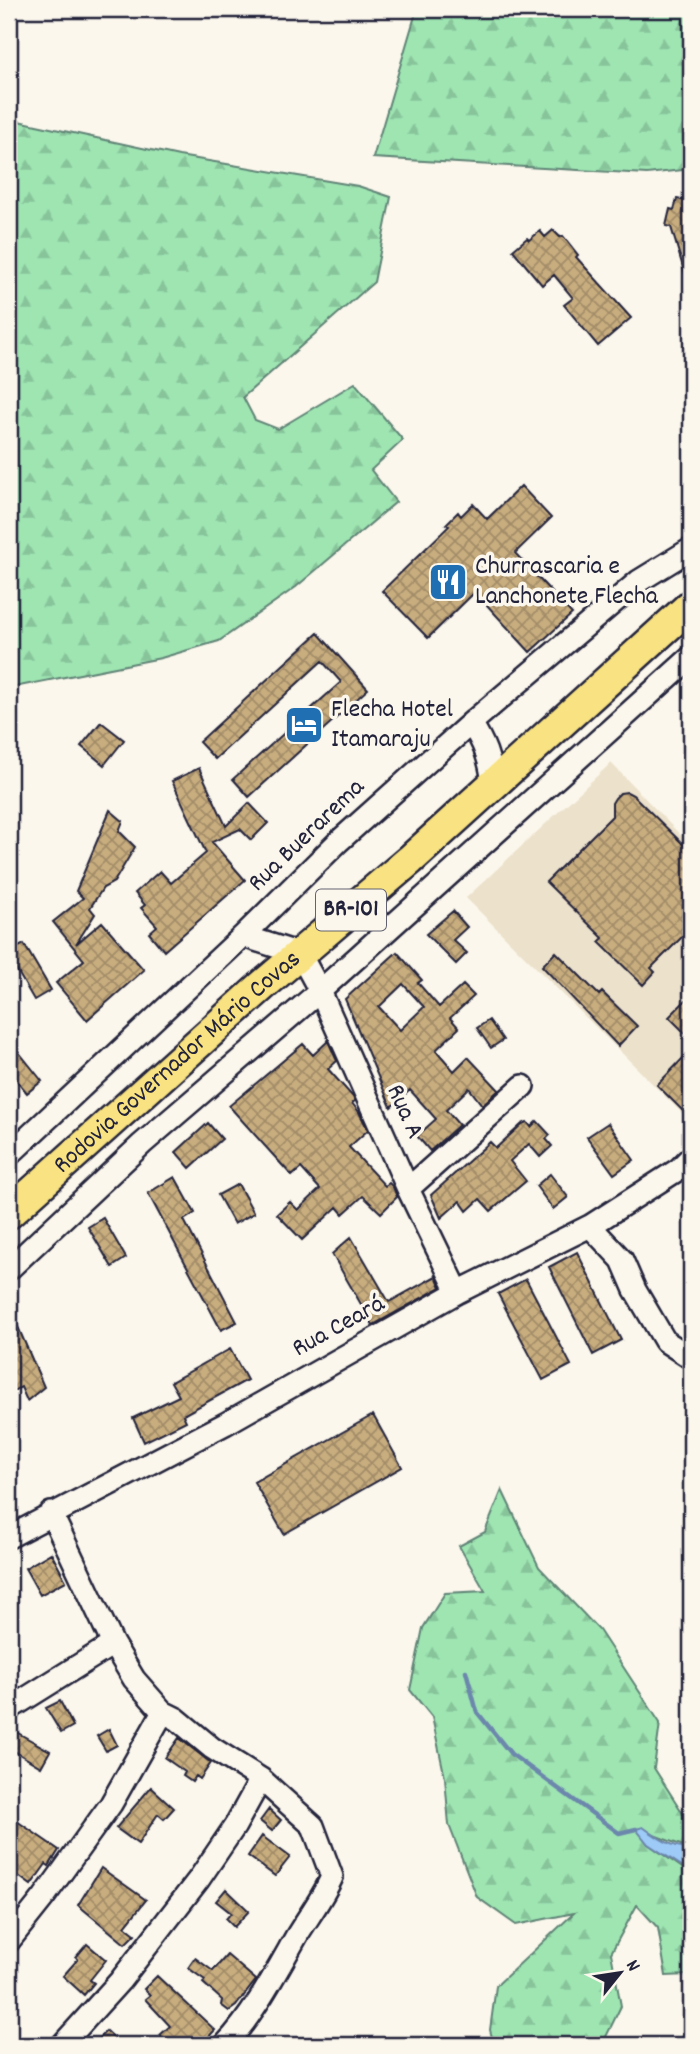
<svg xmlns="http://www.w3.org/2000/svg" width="700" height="2054" font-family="Dekko,sans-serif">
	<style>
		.built { fill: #ece1cb }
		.forest { fill: url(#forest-firs); stroke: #608476; stroke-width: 2 }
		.water { fill: #9dcaf7; stroke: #6c87ac; stroke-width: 2 }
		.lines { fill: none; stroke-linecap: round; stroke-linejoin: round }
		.stream { stroke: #6c87ac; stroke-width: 4.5 }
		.building { fill: url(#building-cross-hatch); stroke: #22223b; stroke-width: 2; fill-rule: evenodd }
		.minor-casing { stroke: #22223b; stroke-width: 26 }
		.highway-casing { stroke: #22223b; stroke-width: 35 }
		.minor { stroke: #fbf7ec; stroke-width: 21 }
		.highway { stroke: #f8e281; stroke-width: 30 }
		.labels { text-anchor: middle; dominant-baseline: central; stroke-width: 7; stroke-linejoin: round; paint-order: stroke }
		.shield { fill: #fbf7ec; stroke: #636270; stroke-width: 2 }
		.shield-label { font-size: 24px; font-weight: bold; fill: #22223b }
		.poi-label { font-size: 26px; fill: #22223b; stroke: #fbf7ec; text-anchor: start }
		.street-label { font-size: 26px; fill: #22223b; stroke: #fbf7ec }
	</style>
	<defs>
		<pattern id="forest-firs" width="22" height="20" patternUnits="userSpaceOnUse" patternTransform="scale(1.75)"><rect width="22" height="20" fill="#9ee5b2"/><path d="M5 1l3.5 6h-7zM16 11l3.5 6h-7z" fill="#88c49a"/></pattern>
		<pattern id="building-cross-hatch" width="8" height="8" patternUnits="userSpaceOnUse" patternTransform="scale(1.75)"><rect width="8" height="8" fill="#c8ad7e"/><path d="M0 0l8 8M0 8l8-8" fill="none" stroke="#a28c68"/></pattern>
	</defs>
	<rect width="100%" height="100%" fill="#fbf7ec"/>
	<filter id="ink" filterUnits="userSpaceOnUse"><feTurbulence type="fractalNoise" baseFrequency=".0143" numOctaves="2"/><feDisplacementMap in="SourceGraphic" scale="14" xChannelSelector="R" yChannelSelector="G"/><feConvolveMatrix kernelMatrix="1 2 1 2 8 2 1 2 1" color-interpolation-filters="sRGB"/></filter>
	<g filter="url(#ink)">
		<path class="built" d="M611,763l80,83v276l-225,-224z"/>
		<path class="forest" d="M417,9h274v160l-44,5 -274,-16z
			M9,119l170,37 179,30 33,11 -17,85 -131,115 12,23 23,9 77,-46 48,57 -32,30 25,32 -100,85 -77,54 -58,17 -152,30z
			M502,1490l37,77 60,63 61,93 -6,45 32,50 5,31 -53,-20 10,15 43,30v92l-3,9 -22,1 -8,-48 -21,-23 -26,48 10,53 -17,35 -15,4h-95l-4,-15 6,-44 78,-73 -58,12 -39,-28 -28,-72 -4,-47 -13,-61 -22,-27 13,-62 22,-35 40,-2 -26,-45 26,-14z"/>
		<path class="water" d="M643,1827c15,11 29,21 48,21v24l-43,-28 -12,-15z"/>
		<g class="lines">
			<path class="stream" d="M466,1671l11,41 34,42 108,79 17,-4"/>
		</g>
		<path class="building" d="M677,199l14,3v82h-3l-17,-57 -5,-1 4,-17 4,1z
			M553,230l7,7 3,-1 15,19 -2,2 55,61 -33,28 -34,-41 9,-7 -19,-23 -12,10 -29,-35 14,-12 2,2 11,-9 5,6z
			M521,486l30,32 -36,35 57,61 -42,38 -55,-60 -47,46 -46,-47 67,-65 -3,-2 12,-12 3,4 12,-12 14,15z
			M318,633l50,56 -119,108 -16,-18 108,-97 -19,-21 -107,98 -16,-17z
			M101,722l23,18 -20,25 -23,-19z
			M199,768l27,58 23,-23 19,20 -17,17 -11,-11 -28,13 33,38 -81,71 -15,-18 8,-7 -16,-18 4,-3 -10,-12 25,-22 11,12 35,-30 -34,-72z
			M627,792l6,3 58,57v76l-40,40 4,4 -12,13 -44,-43 4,-4 -57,-56 66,-66v-13l3,-5 5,-5z
			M110,810l13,11 -4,10 16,16 -21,35 -11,6 -13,20 5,6 -19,30 26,-22 42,48 -57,50 -31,-37 28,-23 -31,-38 30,-24 -7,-7z
			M453,911l14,16 -14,13 14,13 -11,11 -30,-30z
			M24,944l27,46 -17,10 -25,-43v-5z
			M397,952l25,28 -4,3 21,24 24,-22 11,11 -24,22 9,10 -23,22 18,21 14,-14 31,33 -17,15 -13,-17 -23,22 13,15 -29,26 -13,-15 19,-17 -26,-29 -19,17 -46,-108zM403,984l21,23 -24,23 -21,-23z
			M556,952l43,43 3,-3 35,34 -19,20 -76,-80z
			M691,995v44l-22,-22z
			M489,1020l14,20 -12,8 -14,-20z
			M328,1041l9,20 -9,8 25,28 2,4 -3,2 7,9 9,18 -19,17 36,39 4,-3 4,4 4,10 -16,16 -18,-17 -20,18 -6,-7 -35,33 -25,-26 13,-12 8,8 22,-21 -19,-21 -9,8 -63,-70 74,-62 10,11z
			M691,1050v69l-34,-34z
			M18,1051l24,30 -15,12 -18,-22v-12z
			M537,1121l13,14 -4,4 6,7 -12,11 -11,-13 -19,17 16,20 -35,30 -11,-12 -13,12 -7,-10 -19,17 -10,-23 59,-53 6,6 26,-24 5,-2 4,5z
			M208,1123l14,16 -32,29 -14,-16z
			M608,1123l26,37 -20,14 -27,-37z
			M550,1174l18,23 -15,12 -17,-23z
			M175,1177l20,36 -11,7 53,102 -16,8 -73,-137z
			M238,1184l16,29 -20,11 -16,-29z
			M103,1218l23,40 -14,9 -24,-40z
			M351,1237l38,65 47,-26 5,11 -68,38 -41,-71z
			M577,1252l44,88 -28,15 -44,-88z
			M526,1279l45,86 -28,15 -45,-86z
			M9,1306l35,81 -17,14 -6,-14 -12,6z
			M230,1349l17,31 -64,35 3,6 -42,21 -11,-24 46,-22 -8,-14z
			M373,1415l29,52 -118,67 -30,-52z
			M51,1553l15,28 -26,14 -15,-27z
			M60,1701l13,25 -12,7 -15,-25z
			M9,1728l41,23 -9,16 -32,-19z
			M109,1729l8,16 -11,6 -9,-15z
			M179,1738l32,25 -11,16 -4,-3 -4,6 -9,-6 2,-4 -20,-14z
			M151,1787l23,21 -10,11 -6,-5 -20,30 -22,-16z
			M269,1809l12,11 -9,11 -12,-10z
			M14,1819l45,31 -10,16 -3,-2 -15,21 -22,-16v-43z
			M262,1836l28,21 -15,19 -27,-20z
			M101,1868l45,32 -21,26 10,8 -10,10 -47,-39z
			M226,1889l23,22 -15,16 -8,-8 5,-6 -15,-12z
			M87,1944l19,16 -16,20 4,3 -10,12 -21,-19 15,-17 -2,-2z
			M227,1955l29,25 -20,26 -7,5 -8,-6 1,-5 -19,-17 2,-3 -17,-12 7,-10 18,13z
			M157,1976l58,54 -14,15h-45l8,-6 -4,-4 10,-9 -25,-27 5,-4 -6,-6z
			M106,2031l15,14h-29z"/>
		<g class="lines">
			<g class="minor-casing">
				<path id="minor" d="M471,723c13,20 19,36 22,60
					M243,936l57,18 20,37 88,198 50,103
					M9,1155l234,-219 95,-94 133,-119 168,-142 52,-32
					M408,1189l115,-103
					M590,1226l32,34 13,30 30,51 26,17
					M9,1269l133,-125 178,-153 371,-334
					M51,1513l62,131 21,35 29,33 14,7 35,29 49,31 52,47 19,51c-10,22 -24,40 -36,60 -21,37 -42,77 -71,108
					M9,1537l216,-113 233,-132 132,-66 89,-57 12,-12
					M9,1709l104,-65
					M9,1941l35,-44 67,-93 52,-92
					M62,2045l58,-64 79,-102 36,-53 26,-47"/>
			</g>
			<g class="highway-casing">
				<g id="highway">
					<path id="s1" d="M9,1213l253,-227 148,-126 281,-255"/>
				</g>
			</g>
			<use href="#minor" class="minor"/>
			<use href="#highway" class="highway"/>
		</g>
	</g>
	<defs>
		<g id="restaurant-square" transform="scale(2.0125)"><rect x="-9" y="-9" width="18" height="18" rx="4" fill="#1f6fb2" stroke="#fbf7ec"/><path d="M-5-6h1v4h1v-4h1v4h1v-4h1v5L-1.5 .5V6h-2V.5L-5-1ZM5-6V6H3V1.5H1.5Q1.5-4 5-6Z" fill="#fff"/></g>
		<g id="hotel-square" transform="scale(2.0125)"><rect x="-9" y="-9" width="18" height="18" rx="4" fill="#1f6fb2" stroke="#fbf7ec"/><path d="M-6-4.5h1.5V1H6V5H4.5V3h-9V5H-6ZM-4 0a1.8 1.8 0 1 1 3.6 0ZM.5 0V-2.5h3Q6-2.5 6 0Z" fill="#fff"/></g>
	</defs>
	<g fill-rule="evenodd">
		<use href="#restaurant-square" x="448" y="582"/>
		<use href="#hotel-square" x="304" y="725"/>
	</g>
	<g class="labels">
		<rect class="shield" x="316" y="889.5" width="70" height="41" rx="5"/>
		<g class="shield-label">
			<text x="351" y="910">BR-101</text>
		</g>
		<g class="poi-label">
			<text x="475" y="567">Churrascaria e<tspan x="475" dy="30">Lanchonete Flecha</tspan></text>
			<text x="331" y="710">Flecha Hotel<tspan x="331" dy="30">Itamaraju</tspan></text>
		</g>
		<g class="street-label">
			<text transform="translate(307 836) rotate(-44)">Rua Buerarema</text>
			<text stroke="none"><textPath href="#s1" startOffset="226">Rodovia Governador Mário Covas</textPath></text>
			<text transform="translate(404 1112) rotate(66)">Rua A</text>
			<text transform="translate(339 1327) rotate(-29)">Rua Ceará</text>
		</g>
	</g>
	<rect width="700" height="2054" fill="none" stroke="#fbf7ec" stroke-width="35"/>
	<rect x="18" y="18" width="665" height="2019" fill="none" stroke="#22223b" stroke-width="2.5" filter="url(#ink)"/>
	<g transform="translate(620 1973) rotate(60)" stroke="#fbf7ec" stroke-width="5" paint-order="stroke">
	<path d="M0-5L12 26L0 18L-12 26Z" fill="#22223b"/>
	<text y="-10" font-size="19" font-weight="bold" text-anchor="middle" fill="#22223b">N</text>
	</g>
</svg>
